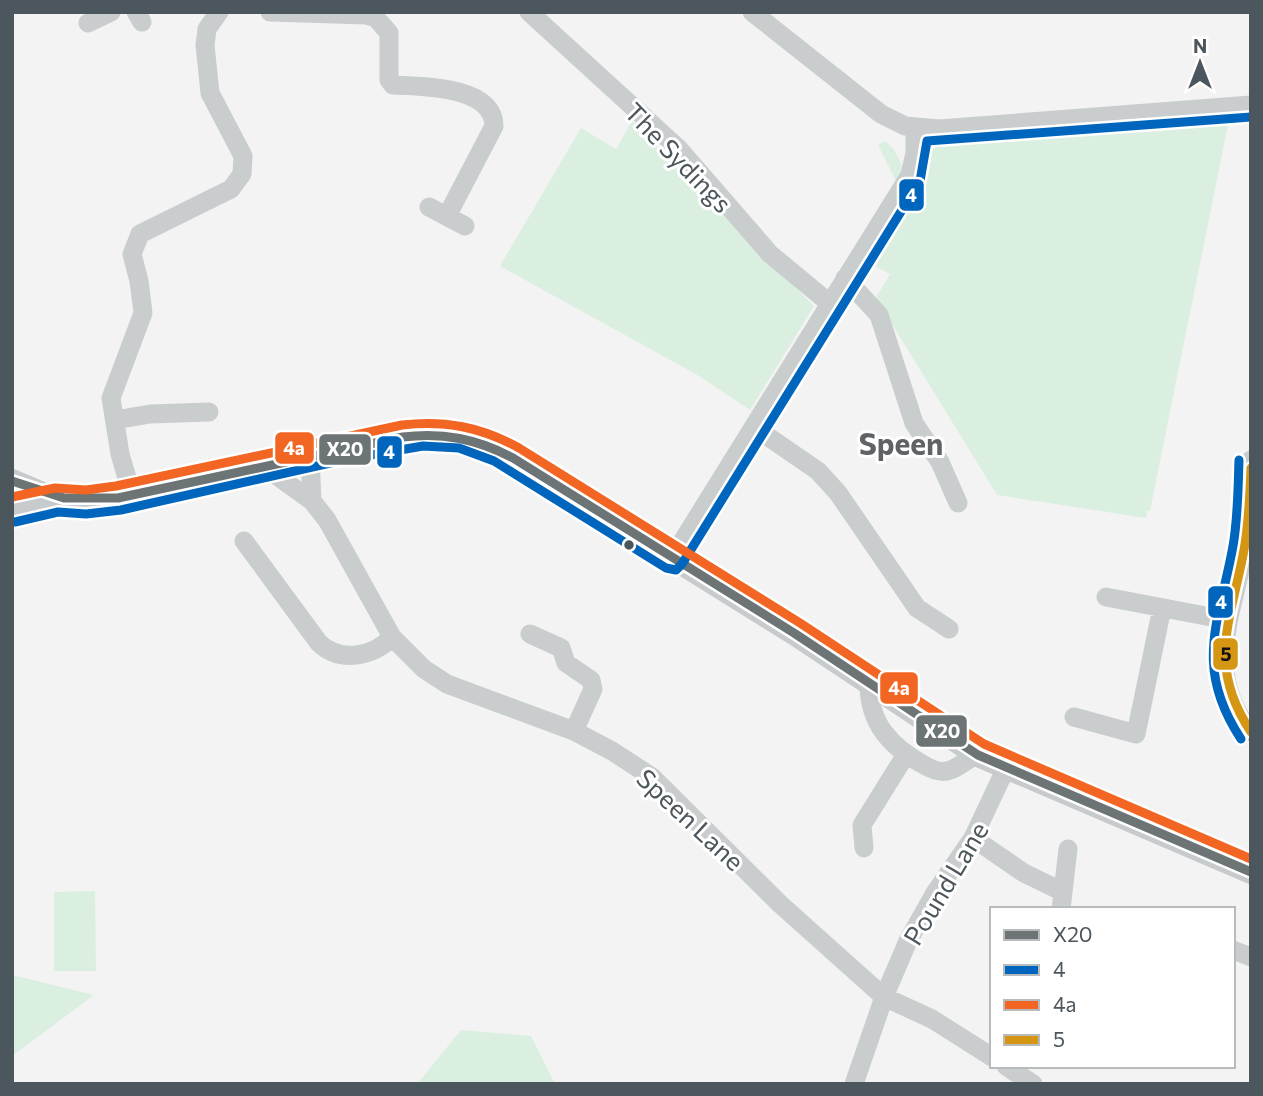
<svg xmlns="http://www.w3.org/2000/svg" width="1263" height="1096" font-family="Commissioner,sans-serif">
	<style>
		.green { fill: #dbefe0 }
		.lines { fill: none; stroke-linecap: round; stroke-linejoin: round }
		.minor { stroke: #cacdce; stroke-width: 19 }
		.major { stroke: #c8cbcd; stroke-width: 24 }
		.bus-1-casing { stroke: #fff; stroke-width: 14 }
		.bus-2-casing { stroke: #fff; stroke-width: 14 }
		.bus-3-casing { stroke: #fff; stroke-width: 14 }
		.bus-4-casing { stroke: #fff; stroke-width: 14 }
		.bus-1 { stroke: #6c7476; stroke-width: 9 }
		.bus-2 { stroke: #0065bd; stroke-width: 9 }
		.bus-3 { stroke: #f26522; stroke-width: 9 }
		.bus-4 { stroke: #d59613; stroke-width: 9 }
		.bus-dot { fill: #4c565d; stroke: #fff; stroke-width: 2.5 }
		.labels { text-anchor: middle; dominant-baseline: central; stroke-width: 6; stroke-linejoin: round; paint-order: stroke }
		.street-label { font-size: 26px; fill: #4c565d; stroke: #fff }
		.quarter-label { font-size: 30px; font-weight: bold; fill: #5f6366; stroke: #fff }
		.line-badge { stroke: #fff; stroke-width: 2.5 }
		.badge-label { font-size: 19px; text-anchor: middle; font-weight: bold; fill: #fff }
		.pale-badge-label { font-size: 19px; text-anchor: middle; font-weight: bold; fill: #111 }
	</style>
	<rect width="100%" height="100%" fill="#f3f3f3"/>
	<path class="green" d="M1229,120l-79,391h-3l-1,7 -149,-23 -121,-197 14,-24 -27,-14 66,-107 8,-8 21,-6z
		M632,121l182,185 -64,104 -51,-34 -199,-110 81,-138 35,21z
		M885,141l9,8 11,23 -7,13 -20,-40z
		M95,891l1,80h-42v-79z
		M12,975l82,20 -82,61z
		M461,1030l70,6 24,48h-138z"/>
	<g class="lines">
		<path class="minor" d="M136,12l6,10
			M270,12l96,3 10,3 13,15v47l4,5c28,1 101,1 101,41l-47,90
			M529,12l150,137 91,105 58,48
			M752,12l129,102 24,12 34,3 312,-24
			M88,23l23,-11
			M429,207l36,19
			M845,278l34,37 35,108 26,39 18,41
			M115,420l35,-6 59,-2
			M754,427l64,44 20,22 79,115 32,21
			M310,456l2,45
			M1251,460c-1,31 -1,61 -7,92 -12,64 -41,121 7,180
			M262,465l50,36 15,19 65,117 32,32 23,15 127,47 38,20 40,26 128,127 104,93 48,22 60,38
			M132,495l-12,-41 -9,-56 32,-85 -4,-32 -7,-27 8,-20 91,-45 11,-15 1,-18 -33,-63 -5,-48 2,-16 12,-17
			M244,541l75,102c21,20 54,14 73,-6
			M672,558l238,-383 5,-22v-25
			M1106,597l121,23
			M530,634l31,14 5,15 25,17 2,9 -19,42
			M869,684c0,40 22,63 55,81 7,4 17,9 26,5 10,-3 16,-11 28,-15
			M1074,717l62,17 26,-126
			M973,838l51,35 39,19 -2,17
			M864,848l-2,-23 43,-69
			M1063,892l5,-43
			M1233,950l18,7
			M1006,1066l27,18
			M854,1084l30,-87 24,-56 27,-48 38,-55 33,-70"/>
		<path class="major" d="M12,481l45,19
			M12,510l45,-10 29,2 32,-4 285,-61c41,-6 74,0 110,21l281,175 184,122 273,117"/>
		<g class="bus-1-casing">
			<path id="bus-1" d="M12,481l52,17h54l285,-61c40,-5 74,2 110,21l281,175 184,122 273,117"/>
		</g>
		<g class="bus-2-casing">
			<path id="bus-2" d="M1239,460c-1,29 -1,58 -6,86 -14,77 -40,120 8,193
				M15,522l43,-10 28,2 35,-4 227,-51 75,-13 36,2 35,13 172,107 10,2 6,-6 238,-383 7,-40 324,-24"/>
		</g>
		<g class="bus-3-casing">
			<path id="bus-3" d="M12,497l43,-9 31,2 30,-4 286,-61c43,-5 79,2 117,23l281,175 184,121 267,115"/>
		</g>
		<g class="bus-4-casing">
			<path id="bus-4" d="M1251,468c-1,28 -2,55 -7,82 -13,71 -38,114 7,182"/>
		</g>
		<use href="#bus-1" class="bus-1"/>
		<use href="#bus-2" class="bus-2"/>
		<use href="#bus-3" class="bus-3"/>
		<use href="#bus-4" class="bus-4"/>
	</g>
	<circle class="bus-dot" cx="629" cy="545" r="6"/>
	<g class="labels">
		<g class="street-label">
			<text transform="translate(679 157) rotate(46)">The Sydings</text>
			<text transform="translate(691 819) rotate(43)">Speen Lane</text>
			<text transform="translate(945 883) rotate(-59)">Pound Lane</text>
		</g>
		<g class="quarter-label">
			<text x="901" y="442">Speen</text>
		</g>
	</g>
	<g class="line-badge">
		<rect x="898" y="178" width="27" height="34" rx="7" fill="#0065bd"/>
		<rect x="274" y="431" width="41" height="34" rx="7" fill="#f26522"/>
		<rect x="318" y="433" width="54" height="33" rx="7" fill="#6c7476"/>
		<rect x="376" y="435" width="27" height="34" rx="7" fill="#0065bd"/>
		<rect x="1207" y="585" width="27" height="34" rx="7" fill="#0065bd"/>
		<rect x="1212" y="637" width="27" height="34" rx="7" fill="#d59613"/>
		<rect x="879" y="671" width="40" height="34" rx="7" fill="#f26522"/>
		<rect x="915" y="714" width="53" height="34" rx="7" fill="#6c7476"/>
	</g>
	<g class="badge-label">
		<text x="911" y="202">4</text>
		<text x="294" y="455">4a</text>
		<text x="345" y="456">X20</text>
		<text x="389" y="459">4</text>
		<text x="1221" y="609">4</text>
		<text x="899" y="695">4a</text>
		<text x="942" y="738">X20</text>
	</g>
	<g class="pale-badge-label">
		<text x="1226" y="661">5</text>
	</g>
	<rect width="1263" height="1096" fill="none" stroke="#4c565d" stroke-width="28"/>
	<rect x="990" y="907" width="245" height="161" fill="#ffffff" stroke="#b7bbbe" stroke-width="2"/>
	<rect x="1004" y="930" width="35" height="10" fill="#6c7476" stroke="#b7bbbe" stroke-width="2"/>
	<text x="1053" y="942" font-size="21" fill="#4c565d">X20</text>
	<rect x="1004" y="965" width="35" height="10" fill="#0065bd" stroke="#b7bbbe" stroke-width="2"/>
	<text x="1053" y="977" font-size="21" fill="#4c565d">4</text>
	<rect x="1004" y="1000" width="35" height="10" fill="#f26522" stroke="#b7bbbe" stroke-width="2"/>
	<text x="1053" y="1012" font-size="21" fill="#4c565d">4a</text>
	<rect x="1004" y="1035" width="35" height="10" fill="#d59613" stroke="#b7bbbe" stroke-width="2"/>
	<text x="1053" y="1047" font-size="21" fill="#4c565d">5</text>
	<g transform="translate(1200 63)" stroke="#ffffff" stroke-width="5" paint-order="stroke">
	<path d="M0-5L12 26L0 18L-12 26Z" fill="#4c565d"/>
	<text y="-10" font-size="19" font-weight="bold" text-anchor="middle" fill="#4c565d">N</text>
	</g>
</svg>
